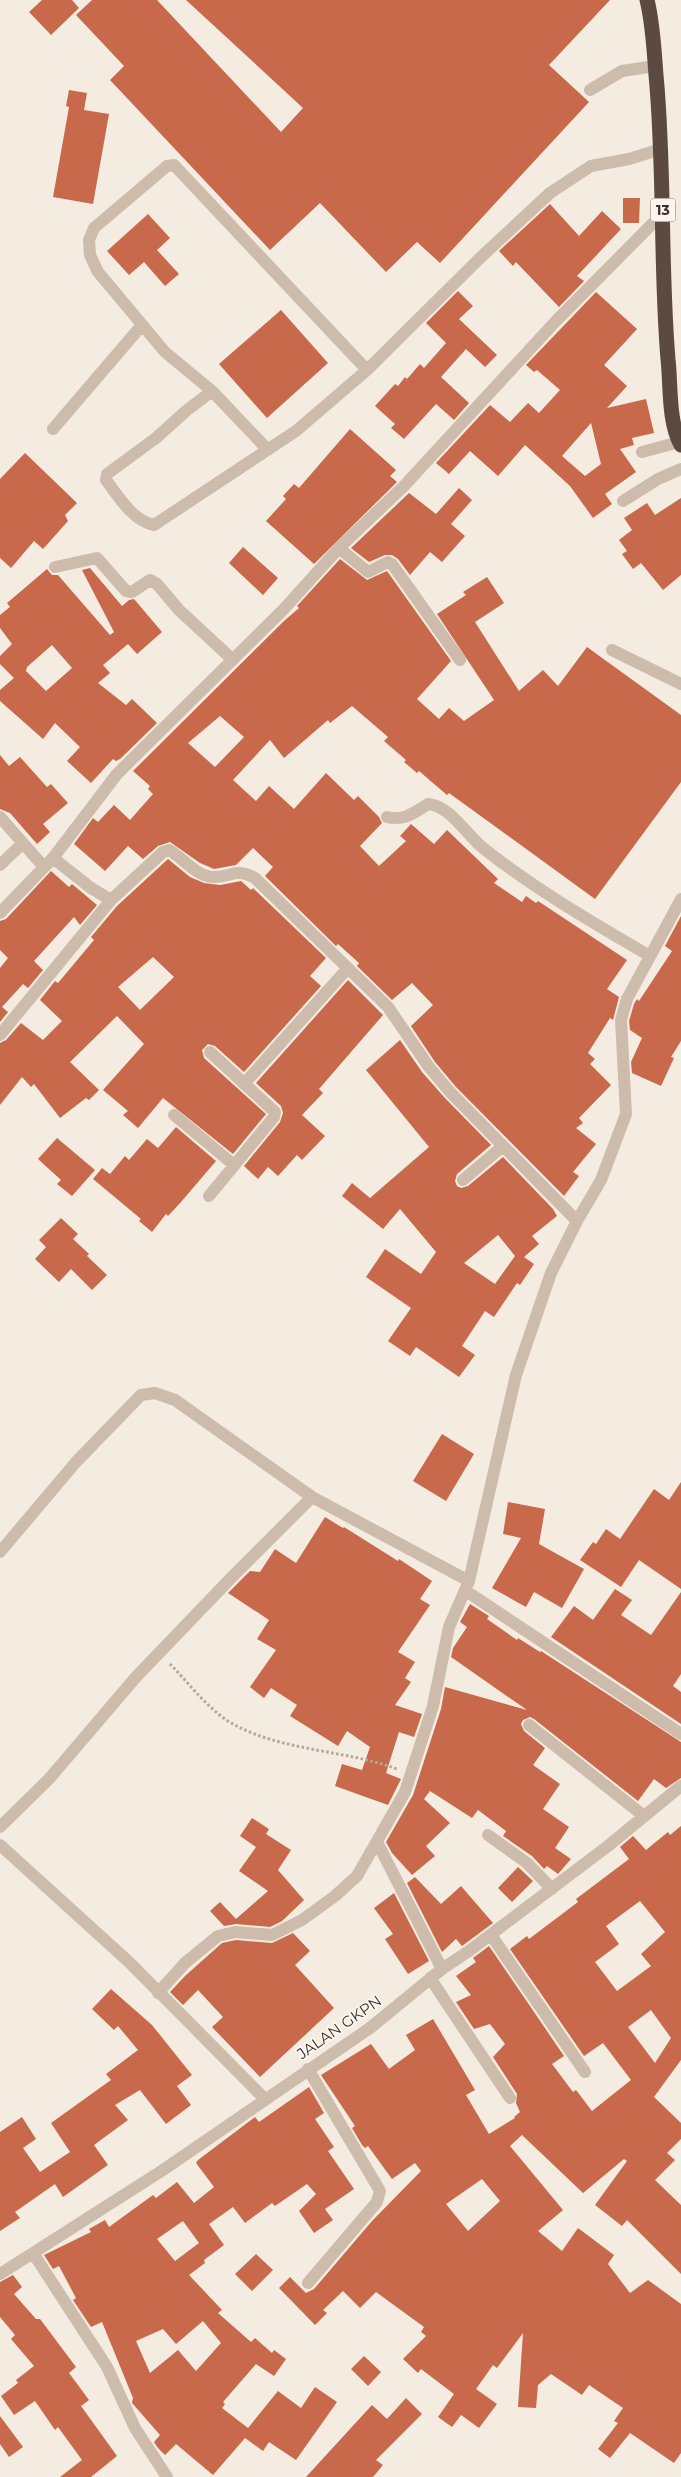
<svg xmlns="http://www.w3.org/2000/svg" width="681" height="2477" font-family="Montserrat,sans-serif">
	<style>
		.building { fill: #c8694b; fill-rule: evenodd }
		.lines { fill: none; stroke-linecap: round; stroke-linejoin: round }
		.path { stroke: #b9a596; stroke-width: 3; stroke-dasharray: 2.5 2.5; stroke-linecap: butt }
		.minor { stroke: #cdbbac; stroke-width: 12 }
		.highway { stroke: #5c4a42; stroke-width: 15 }
		.labels { text-anchor: middle; dominant-baseline: central; stroke-width: 4; stroke-linejoin: round; paint-order: stroke }
		.shield { fill: #fbf5ee; stroke: #756b66; stroke-width: 1 }
		.shield-label { font-size: 14px; font-weight: bold; fill: #3b302b }
		.street-label { font-size: 15px; fill: #3b302b; stroke: #fbf5ee }
	</style>
	<rect width="100%" height="100%" fill="#f4ebe1"/>
	<path class="building" d="M42,0h30l7,8 -28,27 -22,-23z
		M92,0h65l124,132 22,-24 -117,-108h424l-61,65 40,37 -149,161 -23,-21 -31,30 -66,-69 -50,47 -160,-170 14,-14 -48,-51z
		M69,90l18,3 -3,17 25,4 -16,90 -40,-7 16,-90 -3,-1z
		M623,198h17l-1,25h-16z
		M550,204l29,32 23,-25 19,18 -44,47 7,5 -25,26 -43,-45 -3,4 -14,-15z
		M148,214l22,24 -13,12 22,24 -14,12 -21,-24 -15,13 -22,-24z
		M458,291l15,15 -14,13 38,36 -12,12 -19,-18 -25,28 28,26 -15,17 -18,-16 -32,35 -13,-11 4,-4 -20,-18 20,-22 3,2 7,-9 2,2 13,-15 4,4 22,-25 -20,-20z
		M596,292l41,37 -33,36 23,21 -20,22 39,-9 8,34 -22,5 2,7 -14,4 16,23 -31,22 7,10 -19,14 -23,-32 -45,-41 -27,31 -28,-25 -21,23 -13,-11 54,-58 20,17 18,-19 11,10 21,-23 -23,-20 -3,2 -8,-7zM591,423l10,41 -16,12 -23,-20z
		M281,310l47,53 -61,55 -48,-54z
		M350,429l46,41 -6,6 7,6 -83,82 -48,-43 20,-22 -3,-3 11,-12 5,4z
		M25,453l52,50 -12,12 3,6 -25,28 -9,-8 -23,27 -11,-10v-79z
		M459,488l13,12 -21,24 14,12 -23,26 -12,-10 -20,23 -12,-16 -6,-4h-7l-16,7 -18,-14 58,-55 27,21z
		M681,498v77l-18,15 -22,-27 -8,6 -11,-15 5,-3 -8,-11 13,-10 -8,-12 23,-15 8,12z
		M243,547l35,31 -15,17 -34,-32z
		M340,559l27,21 20,-9 64,90 -34,38 22,20 10,-11 15,13 30,-21 -57,-86 29,-19 -3,-3 24,-15 17,26 -29,19 44,69 24,-21 15,16 29,-39 94,68v67l-86,117 -146,-106 -2,2 -28,-24 -2,2 -13,-11 2,-2 -22,-19 4,-4 -36,-31 -22,17 -2,-3 -44,38 -14,-18 -37,40 23,21 13,-15 25,23 32,-36 28,27 4,-4 21,21 3,6 -22,23 19,20 27,-25 -6,-5 11,-12 23,20 13,-14 51,49 -4,4 28,19 4,-6 10,7 2,-2 89,59 -20,29 12,8 -6,23 -3,-2 -22,35 7,6 -5,5 21,21 -32,33 4,5 -7,5 20,16 -23,28 6,4 -15,20 -108,-109 -21,-25 -24,-36 22,-21 -21,-22 -20,17 -35,-34 2,-3 -21,-19 -2,2 -71,-70 8,-9 -20,-19 -17,17 -22,4 -14,-6 -30,-21 -12,4 -15,13 -15,-13 -23,25 -31,-27 19,-26 5,4 16,-17 16,15 23,-26 -5,-5 2,-3 -17,-15 151,-150 15,-13 -2,-2zM220,716l24,21 -29,30 -27,-24z
		M90,568l32,38 7,-6 5,-1 28,33 -25,22 -9,-10 -25,21 7,8 -12,10 28,22 6,-6 25,24 -37,36 -4,2 -3,-2 -22,24 -24,-22 13,-14 -25,-24 -12,16 -43,-38v-11l14,-12 -14,-14v-8l12,-12 -12,-16v-13l10,-8 -3,-4 40,-34 5,6h6l52,60 4,-3 -32,-62zM52,645l20,23 -26,23 -20,-20 1,-4z
		M0,755l9,11 11,-9 27,30 4,-3 17,19 -25,21 7,8 -13,12 -27,-31 -10,-4z
		M168,859l22,18 14,6 16,2 21,-4 10,9 2,-2 73,70 -16,18 11,10 -77,86 -29,-26 -7,-2 -6,6 2,8 62,56 -33,40 -70,-56 -25,30 -15,-13 5,-4 -25,-21 41,-46 -27,-28 -47,46 29,28 -10,10 -3,-2 -26,20 -26,-34 -3,3 -9,-10 -22,28v-62l6,-3 15,-17 22,17 19,-19 -22,-21 15,-19 3,2 36,-43 -3,-3 26,-31zM153,957l21,20 -34,33 -22,-23z
		M51,871l18,16 3,-3 25,21 -17,20 -6,-8 -40,44 9,9 -15,18 -5,-4 -21,23 6,5 -8,10v-54l8,-10 -8,-8v-29l6,-2z
		M681,916v125l-10,16 3,1 -13,28 -29,-13 -1,-11 11,-24 -12,-8 -1,-9 5,-17 3,-5 2,2 33,-50 -7,-5z
		M348,980l35,35 -64,74 4,4 -21,22 23,21 -23,24 -5,-5 -19,21 -10,-9 -10,12 -14,-13 36,-44 3,-9 -2,-7 -25,-23z
		M400,1040l22,32 22,25 47,48 -34,29 -2,7 2,5 4,2 7,-2 35,-29 50,52 4,7 -25,20 7,8 -15,13 10,7 -14,21 -3,-2 -23,34 -9,-6 -23,35 13,9 -16,22 -43,-30 -6,9 -22,-15 23,-33 -45,-31 19,-28 36,25 15,-22 -36,-43 -17,20 -41,-33 10,-13 18,15 59,-51 -63,-77zM498,1235l17,21 -20,28 -31,-21z
		M176,1127l40,34 -35,41 -13,14 -2,-2 -14,18 -13,-11 2,-2 -48,-40 9,-11 8,6 15,-18 4,4 18,-21 11,9z
		M57,1138l38,32 -23,26 -15,-12 4,-4 -23,-21z
		M61,1218l17,16 -5,5 16,15 -2,2 20,19 -15,15 -21,-21 -12,13 -24,-23 11,-12 -7,-7z
		M442,1434l32,20 -28,47 -33,-20z
		M681,1482v107l-42,-29 -18,27 -41,-27 13,-18 3,2 10,-15 14,10 34,-50 15,11z
		M508,1502l37,7 -6,35 45,25 -22,39 -28,-16 -8,15 -34,-19 29,-50 -18,-4z
		M325,1517l18,11 1,-1 54,34 1,-2 33,22 -12,18 10,6 -32,47 17,10 -10,16 6,4 -16,23 27,9 -8,23 -15,-5 -13,41 15,6 -13,26 -53,-19 7,-22 20,6 8,-23 -23,-16 -9,15 -48,-30 7,-11 -26,-17 -7,10 -14,-11 26,-37 -19,-11 12,-19 -41,-27 22,-22 10,1 15,-23 21,14z
		M615,1589l17,11 -11,15 30,20 30,-43v82l-8,12 8,6v32l-130,-87 23,-31 19,14z
		M470,1604l19,12 -2,3 30,21 1,-2 22,14 1,-1 140,91v36l-15,10 -12,-9 -16,22 -104,-82 -4,-2 -7,3 -2,4 3,7 21,17 -12,17 27,19 -17,25 26,18 -14,21 16,11 -13,15 -11,-8 -3,3 -12,-13 -29,-20 3,-5 -28,-21 -6,8 -42,-27 -6,8 26,24 -24,23 9,10 -23,19 -20,-22 -6,-11 27,-47 28,-86 4,-22 82,23 -76,-53 2,-9 14,-21 -7,-5z
		M252,1818l17,11 -3,5 25,16 -13,20 26,30 -22,21 -12,6 -34,-3 -12,2 -14,-15 10,-9 16,17 32,-28 -29,-20 17,-24 -16,-11z
		M681,1826v234l-27,37 27,26v16l-14,14 8,7 -20,20 26,25v69l-54,-54 -5,6 -27,-21 32,-44 -3,-2 -41,34 -61,-58 -12,11 53,64 -25,21 24,20 16,-23 36,27 -6,9 22,29 18,-13 33,24v149l-7,10 -44,-30 -20,25 -12,-9 20,-26 -4,-2 9,-13 -34,-23 -7,10 -31,-21 -13,11 -2,23 -18,-1 5,-74 -26,35 -4,-3 -17,24 21,15 -18,24 -18,-13 -9,12 -14,-10 16,-23 -33,-25 -3,4 -15,-14 23,-23 -5,-4 3,-5 -48,-35 -16,16 -17,-17 -20,19 4,3 -12,12 -36,-37 11,-11 16,16 8,-4 58,-68 49,-50 -6,-8 -23,16 -24,-33 -3,2 -3,-3 -10,-17 3,-2 -34,-51 50,-31 18,25 26,-19 -9,-15 27,-16 42,71 -9,5 23,39 26,-16 -1,-1 6,-5 -4,-9 1,-9 -24,-37 12,-13 -15,-20 -16,5 -18,-27 15,-7 -15,-19 20,-14 -3,-4 16,-12 75,110 -12,8 21,28 3,-2 16,21 39,-31 -28,-37 -19,13 -74,-107 17,-13 2,3 49,-37 -2,-3 53,-40 -9,-12 13,-11 13,14 22,-18 2,3zM640,1901l25,31 -24,22 10,12 -34,25 -22,-29 24,-18 -13,-18zM651,2010l20,28 -16,25 -27,-36zM482,2179l18,22 -32,30 -22,-27z
		M518,1867l15,14 -21,21 -14,-14z
		M415,1877l26,27 20,-18 32,37 -31,23 -6,-7 -14,13 -35,-69z
		M394,1893l35,68 -21,13 -23,-35 8,-5 -19,-26z
		M293,1933l17,18 -15,14 39,43 -74,69 -48,-50 11,-10 -25,-27 -15,15 -13,-13 15,-16 37,-33 14,-3 36,3z
		M111,1989l41,36 40,50 -15,11 14,19 -25,19 -26,-34 -25,15 13,15 -34,25 14,20 -45,32 -8,-13 -40,28 5,6 -20,13v-99l22,-15 14,22 -13,9 17,24 30,-20 -19,-29 60,-43 -5,-6 32,-24 -20,-24 -4,4 -22,-21z
		M309,2087l15,26 -9,6 19,28 -6,4 26,38 -29,20 8,11 -19,13 -15,-22 17,-17 -9,-10 -32,22 -3,-3 -27,20 -12,-16 -24,17 15,21 -20,15 1,3 -16,12 33,35 -4,3 33,29 4,-4 17,15 2,-3 12,9 -12,17 -18,-12 -33,38 2,2 -3,4 26,20 30,-37 23,17 14,-21 22,15 -41,58 -27,-18 -6,9 -18,-13 -32,37 -37,-31 -11,11 -7,-7 -4,-6 6,-7 -28,-32 1,-5 -31,-76 -11,5 -18,-27 3,-2 -17,-32 -6,3 -9,-14 47,-23 -2,-3 16,-9 4,7 44,-32 3,3 21,-16 17,21 20,-16 -18,-24 2,-3 57,-43 4,5zM183,2221l16,22 -24,18 -18,-22zM203,2321l18,22 -25,28 -18,-21 -28,23 -14,-32 27,-12 13,15z
		M256,2254l17,16 -21,21 -17,-17z
		M13,2275l9,12 -8,7 22,25h4l36,48 -7,6 20,27 -8,6 36,50 -26,21h-31l22,-17 -24,-33 -3,3 -20,-29 -21,14 -13,-19 17,-13 -2,-3 18,-14 -23,-27 4,-4 -15,-18v-35z
		M364,2356l17,16 -13,14 -17,-17z
		M406,2398l16,16 -46,46 7,5 -10,12h-67l66,-72 15,14z
		M0,2416l23,31 -14,10 -9,-13z"/>
	<g class="lines">
		<path class="path" d="M170,1664c19,19 38,46 63,60 48,27 113,26 164,45"/>
		<path class="minor" d="M590,90l32,-19 33,-5
			M367,370l-193,-205 -7,1 -73,62 -5,12 1,15 8,17 67,80 47,39 -26,20 -30,27 -49,36 -1,6c12,16 27,41 48,45l142,-94 71,-61 113,-112 70,-65 41,-27 38,-7 32,-10
			M212,391l56,59
			M53,429l89,-104
			M642,452l37,-10
			M623,501l35,-22 23,-10
			M339,548l29,24 20,-10 4,2 68,96
			M55,567l42,-9 29,33 6,1 18,-12 7,4 22,26 54,50
			M612,650l69,34
			M0,817l44,50
			M387,817c17,4 27,-4 41,-13 21,1 39,31 55,44 52,41 110,75 167,108
			M53,858l38,30 20,12
			M0,865l23,-22
			M0,913l53,-55 64,-84 166,-164 56,-62 65,-62 151,-164 108,-109
			M0,1035l111,-135 52,-48 6,-2c14,8 27,26 44,27 19,1 20,-10 42,1l133,129 41,60 21,25 127,129 -26,52 -35,102 -47,206 -20,46 -16,79 -28,86 -48,84 -22,20 -33,24 -30,15 -37,-3 -17,4 -33,27 -27,30
			M244,1084l104,-116
			M174,1115l60,50
			M463,1180l40,-34
			M209,1196l65,-79 1,-5 -65,-60
			M577,1221l24,-41 25,-66 -5,-94 6,-21 54,-100
			M0,1552l76,-90 65,-67 14,-2 20,7 137,97 157,84
			M466,1591l215,143
			M529,1725l115,91
			M0,1827l49,-48 87,-102 95,-99 81,-81
			M488,1835l39,28 25,26
			M377,1842l65,127
			M0,1845l129,117 136,137
			M491,1935l94,137
			M430,1978l80,120
			M308,2069l72,122 -3,11 -69,81
			M33,2253l74,114 28,61 32,49
			M0,2274l163,-104 207,-142 72,-59 27,-18 139,-105 73,-60"/>
		<path class="highway" d="M647,0c6,24 7,50 9,75 9,95 4,190 12,284 3,27 0,62 13,86"/>
	</g>
	<g class="labels">
		<rect class="shield" x="650.5" y="198.5" width="25" height="23" rx="4"/>
		<g class="shield-label">
			<text x="663" y="210">13</text>
		</g>
		<g class="street-label">
			<text transform="translate(339 2027) rotate(-35)">JALAN GKPN</text>
		</g>
	</g>
</svg>
